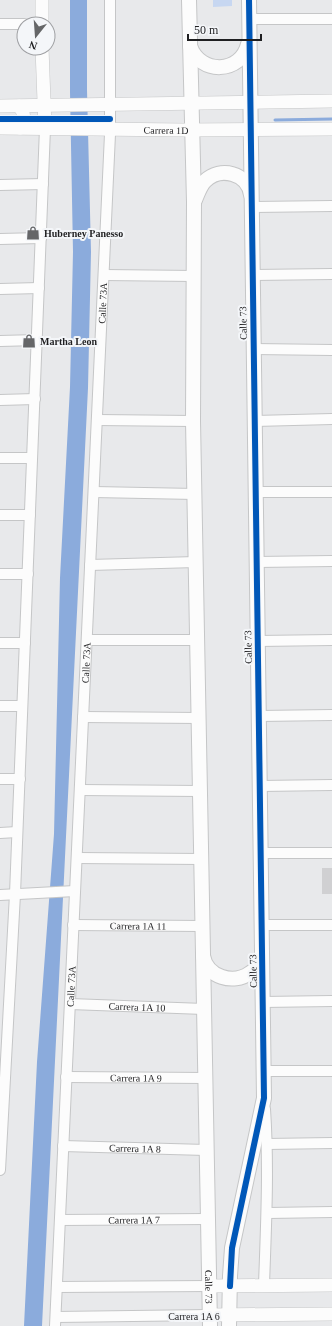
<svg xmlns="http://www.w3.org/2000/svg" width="332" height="1326" font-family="Georgia,serif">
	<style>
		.green { fill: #c7d7f1 }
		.water { fill: #8babdc }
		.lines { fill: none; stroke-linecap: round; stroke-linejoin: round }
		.stream { stroke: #8babdc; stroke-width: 3 }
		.building { fill: #d0d0d2 }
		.minor-casing { stroke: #c5c6c7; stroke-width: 12 }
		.tertiary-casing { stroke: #c5c6c7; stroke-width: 14 }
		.secondary-casing { stroke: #c5c6c7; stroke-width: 16 }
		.minor { stroke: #fcfcfc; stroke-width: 10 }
		.tertiary { stroke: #fcfcfc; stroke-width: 13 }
		.secondary { stroke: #fcfcfc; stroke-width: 14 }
		.cycleway-casing { stroke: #f4f6f9; stroke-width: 8 }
		.cycleway { stroke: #0057b8; stroke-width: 6 }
		.labels { text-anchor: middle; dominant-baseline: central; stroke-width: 4; stroke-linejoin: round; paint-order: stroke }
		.street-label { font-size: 10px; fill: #1f1f21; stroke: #f4f6f9 }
		.poi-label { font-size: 10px; font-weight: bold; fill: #1f1f21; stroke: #f4f6f9; text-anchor: start }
	</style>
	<rect width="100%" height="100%" fill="#e8e9eb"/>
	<path class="green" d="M213,0h19v6l-19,1z"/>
	<path class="water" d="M70,0h17v90l4,162 -3,136 -46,938h-18l13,-264 17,-228 6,-256 10,-191 3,-135 -3,-160z"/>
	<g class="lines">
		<path class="stream" d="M275,120l57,-1"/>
	</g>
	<path class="building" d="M322,868h10v26h-10z"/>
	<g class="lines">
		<g class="minor-casing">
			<g id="minor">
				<path d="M249,19h83"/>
				<path d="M0,24h24"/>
				<path d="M0,185l43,-1"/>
				<path d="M252,207l80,-1"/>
				<path d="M0,239l41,-1"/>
				<path d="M104,275l90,1"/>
				<path d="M253,275l79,-1"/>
				<path d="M0,289l39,-1"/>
				<path d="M0,341l37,-1"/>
				<path d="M254,349l78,1"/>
				<path d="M0,400l35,-1"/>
				<path d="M97,420l96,1"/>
				<path d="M255,421l77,-2"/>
				<path d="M0,458h32"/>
				<path d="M94,492l101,2"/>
				<path d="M256,492h76"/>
				<path d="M0,515h30"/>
				<path d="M257,562l75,-1"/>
				<path d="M90,565l106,-3"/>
				<path d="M0,574h28"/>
				<path d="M87,640h110"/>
				<path d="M258,641l74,-1"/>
				<path d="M0,643h25"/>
				<path d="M0,706h22"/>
				<path d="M259,716l73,-1"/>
				<path d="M83,717l116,1"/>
				<path d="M0,779h20"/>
				<path d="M260,786l72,-1"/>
				<path d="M80,790l120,1"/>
				<path d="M0,833l17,-1"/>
				<path d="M261,853h71"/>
				<path d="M77,858l124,1"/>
				<path d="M0,895l75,-4"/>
				<path id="s1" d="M73,925l129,1"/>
				<path d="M262,925h70"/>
				<path d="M263,1002l69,-1"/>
				<path id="s2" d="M70,1004l134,5"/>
				<path d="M264,1071h68"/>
				<path id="s3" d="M66,1077l139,1"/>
				<path d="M267,1144l65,-1"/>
				<path id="s4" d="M63,1146l143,4"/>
				<path d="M0,1170l15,-276 30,-766"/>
				<path d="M268,1213l64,-1"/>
				<path id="s5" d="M60,1220l147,-1"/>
				<path d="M264,1285c2,-59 5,-117 1,-176"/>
				<path d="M57,1287l152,-1"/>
				<path d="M56,1317l153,-2"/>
				<path id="s6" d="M55,1326l55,-1192v-134"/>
			</g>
		</g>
		<g class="tertiary-casing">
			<g id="tertiary">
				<path d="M42,0v24"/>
				<path d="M42,48l3,80"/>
				<path d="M0,106l332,-5"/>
				<path d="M19,106c6,7 6,15 1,22"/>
				<path id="s7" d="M0,128l184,2 148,-1"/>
				<path d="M209,1286l123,-1"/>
				<path d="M209,1315l123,-1"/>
			</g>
		</g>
		<g class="secondary-casing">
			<g id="secondary">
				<path id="s8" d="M189,0l5,202 -1,219 17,905"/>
				<path d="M190,46c10,29 51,28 58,-2"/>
				<path d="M195,200c3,-7 5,-14 10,-19 15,-15 43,-8 46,14"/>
				<path d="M203,956c4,21 30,29 47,17 6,-3 9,-8 12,-14"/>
				<path d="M229,1326l1,-50 2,-28 32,-150 -15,-1098"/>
			</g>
		</g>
		<use href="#minor" class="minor"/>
		<use href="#tertiary" class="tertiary"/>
		<use href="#secondary" class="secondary"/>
		<g class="cycleway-casing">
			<path id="cycleway" d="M0,119h110
				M230,1286l2,-38 32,-150 -15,-1098"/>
		</g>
		<use href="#cycleway" class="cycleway"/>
	</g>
	<defs>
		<g id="shop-bare" transform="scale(1.08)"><path d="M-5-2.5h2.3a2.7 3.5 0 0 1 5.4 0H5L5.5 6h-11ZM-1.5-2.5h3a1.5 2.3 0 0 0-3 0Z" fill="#656668" stroke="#f4f6f9" stroke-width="2.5" paint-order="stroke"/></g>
	</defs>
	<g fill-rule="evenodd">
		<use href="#shop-bare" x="33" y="233"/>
		<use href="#shop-bare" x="29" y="341"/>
	</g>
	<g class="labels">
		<g class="street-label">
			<text stroke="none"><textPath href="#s7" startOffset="166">Carrera 1D</textPath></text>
			<text stroke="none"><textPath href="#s6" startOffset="1024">Calle 73A</textPath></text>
			<text transform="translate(243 323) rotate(-91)">Calle 73</text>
			<text transform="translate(248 647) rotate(-91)">Calle 73</text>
			<text stroke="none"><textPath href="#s6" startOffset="664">Calle 73A</textPath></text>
			<text stroke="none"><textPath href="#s1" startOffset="65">Carrera 1A 11</textPath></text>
			<text transform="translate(253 971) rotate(-91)">Calle 73</text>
			<text stroke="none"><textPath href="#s6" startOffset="340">Calle 73A</textPath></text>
			<text stroke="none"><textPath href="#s2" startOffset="67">Carrera 1A 10</textPath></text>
			<text stroke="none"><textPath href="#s3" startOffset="70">Carrera 1A 9</textPath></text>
			<text stroke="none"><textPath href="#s4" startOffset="72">Carrera 1A 8</textPath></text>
			<text stroke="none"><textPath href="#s5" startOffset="74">Carrera 1A 7</textPath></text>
			<text stroke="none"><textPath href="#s8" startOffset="1287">Calle 73</textPath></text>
			<text x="194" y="1316">Carrera 1A 6</text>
		</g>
		<g class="poi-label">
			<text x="44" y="233">Huberney Panesso</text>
			<text x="40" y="341">Martha Leon</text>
		</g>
	</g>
	<g transform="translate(36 36) rotate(197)"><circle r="19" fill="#f4f6f9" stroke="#9fa0a3"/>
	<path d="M0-3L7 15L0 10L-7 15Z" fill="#656668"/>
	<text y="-6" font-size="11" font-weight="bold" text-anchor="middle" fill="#1f1f21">N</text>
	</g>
	<path d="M188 34v6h73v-6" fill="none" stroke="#1f1f21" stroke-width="2"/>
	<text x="194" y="34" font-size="12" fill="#1f1f21" stroke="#f4f6f9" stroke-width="3" paint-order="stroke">50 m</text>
</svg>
